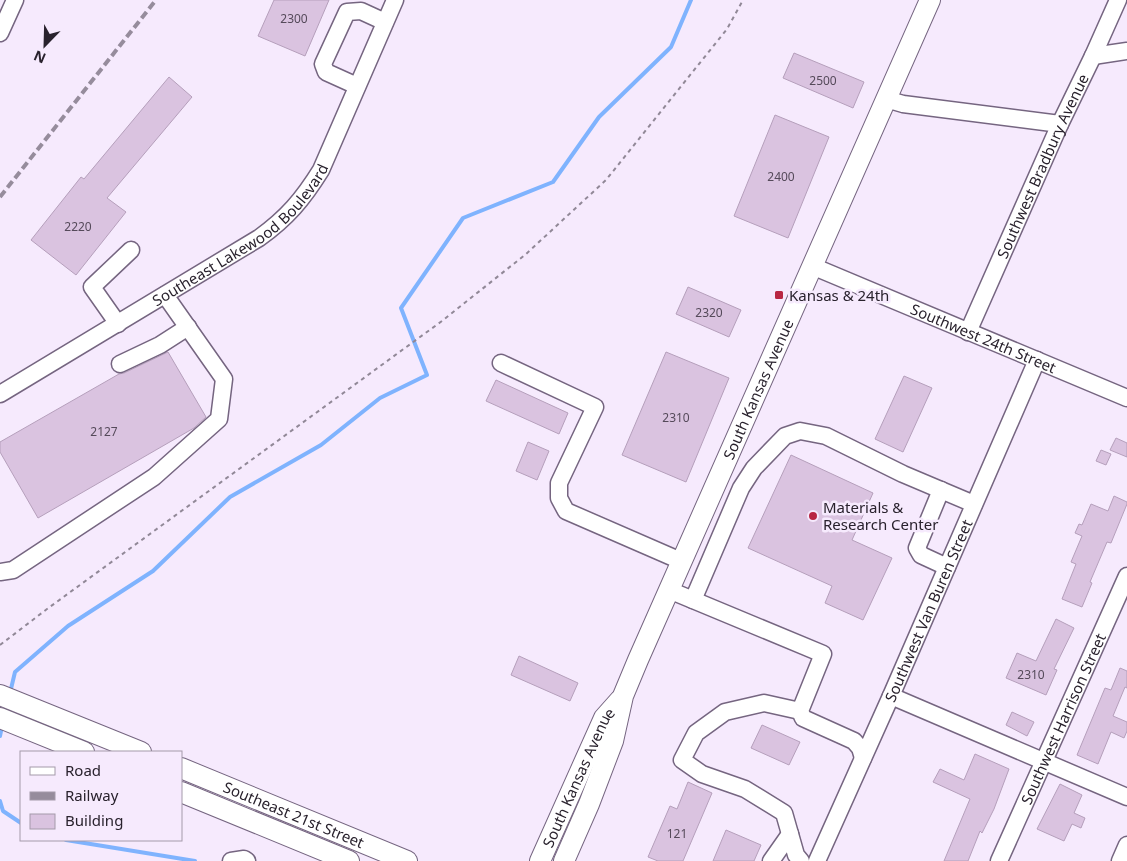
<svg xmlns="http://www.w3.org/2000/svg" width="1127" height="861" font-family="'Noto Sans',sans-serif">
	<style>
		.lines { fill: none; stroke-linecap: round; stroke-linejoin: round }
		.stream { stroke: #7fb3fe; stroke-width: 4 }
		.building { fill: #dac3e0; stroke: #b59fbb }
		.minor-casing { stroke: #756580; stroke-width: 19 }
		.major-casing { stroke: #756580; stroke-width: 22 }
		.path { stroke: #918897; stroke-width: 2; stroke-dasharray: 4 4; stroke-linecap: butt }
		.minor { stroke: #fff; stroke-width: 16 }
		.major { stroke: #fff; stroke-width: 20 }
		.rail { stroke: #968c9c; stroke-width: 4; stroke-dasharray: 8 4; stroke-linecap: butt }
		.poi-dot { fill: #b82643; stroke: #f6eafd; stroke-width: 2 }
		.labels { text-anchor: middle; dominant-baseline: central; stroke-width: 5; stroke-linejoin: round; paint-order: stroke }
		.number-label { font-size: 12px; fill: #554a5a }
		.street-label { font-size: 15px; fill: #29222d; stroke: #f6eafd }
		.poi-label { font-size: 15px; fill: #29222d; stroke: #f6eafd; text-anchor: start }
	</style>
	<rect width="100%" height="100%" fill="#f6eafd"/>
	<g class="lines">
		<path class="stream" d="M10,693l5,-21 53,-46 85,-55 77,-74 91,-52 59,-47 47,-23 -26,-67 62,-90 90,-36 46,-65 72,-70 20,-47
			M0,736l2,-10
			M0,801l3,10 18,12
			M66,840l129,21"/>
	</g>
	<path class="building" d="M274,0h55l-24,56 -47,-20z
		M794,53l70,29 -11,26 -70,-30z
		M169,77l23,20 -85,101 19,14 -50,63 -45,-35 50,-63 3,2z
		M775,115l54,22 -41,101 -54,-22z
		M688,287l53,23 -12,27 -53,-23z
		M168,352l38,65 -12,11 -156,90 -38,-66v-10l119,-68 5,-1z
		M666,352l63,26 -43,104 -64,-27z
		M904,376l28,12 -29,64 -28,-13z
		M496,380l72,33 -9,21 -73,-33z
		M1116,438l11,5v14l-17,-7z
		M528,442l21,9 -12,29 -21,-9z
		M1101,450l10,4 -5,11 -10,-4z
		M791,455l82,38 -21,47 40,18 -29,62 -38,-17 7,-17 -84,-38z
		M1114,496l13,6v2l-16,39 -4,-1 -17,40 2,1 -10,24 -20,-8 14,-35 -5,-2 11,-26 -7,-3 4,-9 3,1 9,-21 17,7z
		M1056,619l18,9 -20,41 3,1 -11,25 -40,-17 11,-25 19,8z
		M519,656l59,27 -8,18 -59,-26z
		M1120,668l7,3v17l-2,-1 -12,29 14,6v9l-3,7 -13,-6 -13,32 -21,-9 28,-67 6,2z
		M1012,712l22,10 -7,14 -21,-11z
		M762,725l38,17 -11,23 -38,-17z
		M975,754l34,15 -15,40 -12,24 -2,-2 -12,30h-24l26,-62 -37,-17 7,-13 24,11z
		M688,782l24,11 -29,68h-25l-10,-4 22,-51 7,3z
		M1060,784l22,11 -8,18 11,5 -4,10 -9,-4 -8,17 -27,-12z
		M726,830l35,15 -7,16h-41z"/>
	<g class="lines">
		<g class="minor-casing">
			<g id="minor">
				<path d="M0,33l15,-33"/>
				<path d="M1093,56l34,-5"/>
				<path d="M357,86l-31,-14 -3,-8 24,-52 14,-1 24,11"/>
				<path d="M886,99l17,5 157,20"/>
				<path id="s1" d="M812,266l315,132"/>
				<path d="M118,324l-26,-37 39,-37"/>
				<path id="s2" d="M968,332l92,-208 33,-68 25,-56"/>
				<path d="M501,363l94,44 -36,76v15l7,13 115,50"/>
				<path d="M120,364l40,-19 28,-18"/>
				<path id="s3" d="M0,394l259,-156c28,-20 44,-39 62,-68l74,-170"/>
				<path d="M941,490l-24,58 4,7 26,12"/>
				<path d="M0,572l13,-2 141,-93 65,-58 5,-40 -59,-84"/>
				<path d="M669,590l154,64 -23,57 3,7 51,23 6,7 3,10"/>
				<path d="M693,600l48,-112 13,-20 31,-32 15,-5 26,5 77,38 71,30"/>
				<path d="M891,696l236,101"/>
				<path d="M800,711l-36,-8 -39,9 -29,21 -14,27 20,14 43,15 39,24 12,42 5,6"/>
				<path d="M231,861l13,-2 3,2"/>
				<path d="M771,861l19,-27"/>
				<path id="s4" d="M817,861l74,-165 146,-336"/>
				<path id="s5" d="M999,861l128,-285"/>
				<path d="M1120,861l7,-16"/>
			</g>
		</g>
		<g class="major-casing">
			<g id="major">
				<path d="M0,695l141,57"/>
				<path d="M0,718l84,34"/>
				<path id="s6" d="M181,768l226,93"/>
				<path d="M181,792l168,69"/>
				<path id="s7" d="M540,861l64,-143 16,-18"/>
				<path id="s8" d="M564,861l25,-57 24,-63 10,-45 15,-36 292,-660"/>
			</g>
		</g>
		<path class="path" d="M0,645l47,-36 395,-288 84,-67 80,-74 121,-151 16,-29"/>
		<use href="#minor" class="minor"/>
		<use href="#major" class="major"/>
		<path class="rail" d="M0,197l156,-197"/>
	</g>
	<g class="poi-dot">
		<rect x="774" y="290" width="10" height="10" rx="2.5"/>
		<circle cx="813" cy="516" r="5"/>
	</g>
	<g class="labels">
		<g class="number-label">
			<text x="294" y="18">2300</text>
			<text x="823" y="80">2500</text>
			<text x="781" y="176">2400</text>
			<text x="78" y="226">2220</text>
			<text x="709" y="312">2320</text>
			<text x="676" y="417">2310</text>
			<text x="104" y="431">2127</text>
			<text x="1031" y="674">2310</text>
			<text x="677" y="833">121</text>
		</g>
		<g class="street-label">
			<text stroke="none"><textPath href="#s2" startOffset="182">Southwest Bradbury Avenue</textPath></text>
			<text stroke="none"><textPath href="#s3" startOffset="290">Southeast Lakewood Boulevard</textPath></text>
			<text stroke="none"><textPath href="#s1" startOffset="186">Southwest 24th Street</textPath></text>
			<text stroke="none"><textPath href="#s8" startOffset="511">South Kansas Avenue</textPath></text>
			<text stroke="none"><textPath href="#s4" startOffset="274">Southwest Van Buren Street</textPath></text>
			<text stroke="none"><textPath href="#s5" startOffset="156">Southwest Harrison Street</textPath></text>
			<text stroke="none"><textPath href="#s7" startOffset="92">South Kansas Avenue</textPath></text>
			<text stroke="none"><textPath href="#s6" startOffset="122">Southeast 21st Street</textPath></text>
		</g>
		<g class="poi-label">
			<text x="789" y="295">Kansas &amp; 24th</text>
			<text x="823" y="507">Materials &amp;<tspan x="823" dy="17">Research Center</tspan></text>
		</g>
	</g>
	<rect x="20" y="751" width="162" height="90" fill="#f6eafd" stroke="#a49aaa"/>
	<rect x="30" y="767" width="25" height="8" fill="#ffffff" stroke="#a49aaa"/>
	<text x="65" y="776" font-size="15" fill="#29222d">Road</text>
	<rect x="30" y="792" width="25" height="8" fill="#968c9c" stroke="#a49aaa"/>
	<text x="65" y="801" font-size="15" fill="#29222d">Railway</text>
	<rect x="30" y="814" width="25" height="15" fill="#dac3e0" stroke="#a49aaa"/>
	<text x="65" y="826" font-size="15" fill="#29222d">Building</text>
	<g transform="translate(45 45) rotate(203)" stroke="#f6eafd" stroke-width="4" paint-order="stroke">
	<path d="M0-4L9 19L0 12L-9 19Z" fill="#29222d"/>
	<text y="-8" font-size="14" font-weight="bold" text-anchor="middle" fill="#29222d">N</text>
	</g>
</svg>
